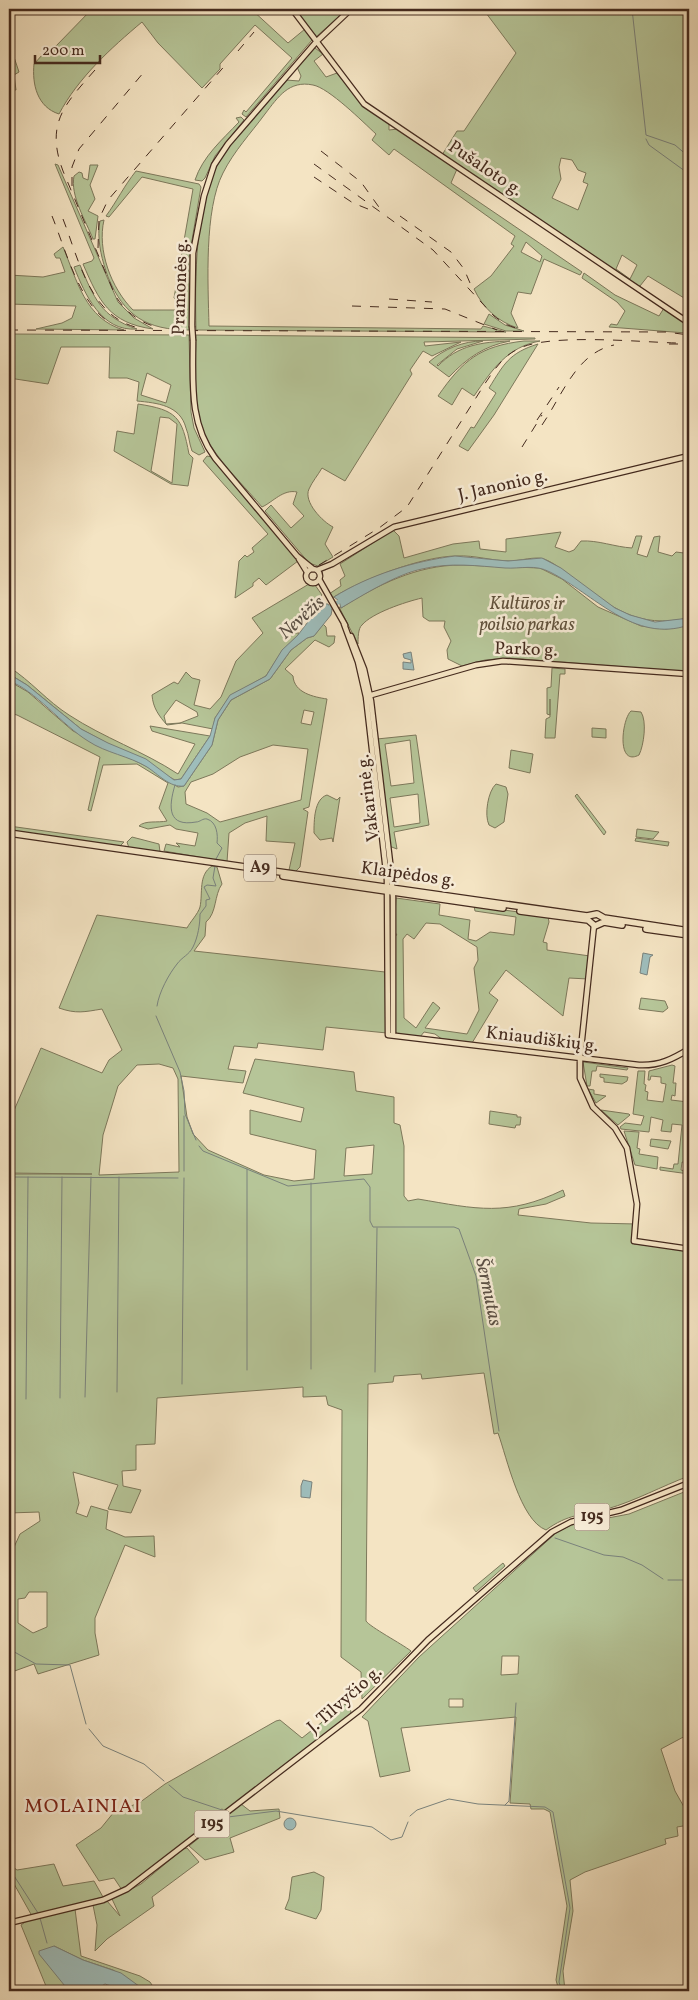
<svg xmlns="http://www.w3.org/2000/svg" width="698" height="2000" font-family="Vollkorn,serif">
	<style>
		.green { fill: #b6c598; stroke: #7d785b; fill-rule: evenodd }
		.water { fill: #9ebdbb; stroke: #7a827c }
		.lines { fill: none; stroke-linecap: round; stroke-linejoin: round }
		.stream { stroke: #7a827c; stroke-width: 1 }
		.river { stroke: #9ebdbb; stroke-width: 4 }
		.major-casing { stroke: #442a1e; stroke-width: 7 }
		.highway-casing { stroke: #442a1e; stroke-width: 8 }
		.major { stroke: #f4e4c3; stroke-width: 4.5 }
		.highway { stroke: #f4e4c3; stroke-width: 5.5 }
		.rail { stroke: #442a1e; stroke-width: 1; stroke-dasharray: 9 9; stroke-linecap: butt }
		.major-bridge-casing { stroke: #442a1e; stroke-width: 7; stroke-linecap: butt }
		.major-bridge { stroke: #f4e4c3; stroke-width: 4.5 }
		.labels { text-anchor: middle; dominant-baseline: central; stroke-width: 5; stroke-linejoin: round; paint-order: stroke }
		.shield { fill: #f8edd8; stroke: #7a6456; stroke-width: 1 }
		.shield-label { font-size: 16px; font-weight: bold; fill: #442a1e }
		.street-label { font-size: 18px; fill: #442a1e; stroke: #f8edd8 }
		.park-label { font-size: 18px; font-style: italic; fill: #60513c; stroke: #f8edd8 }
		.water-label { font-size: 19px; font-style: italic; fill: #5a4f45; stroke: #f8edd8 }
		.quarter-label { font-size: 20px; letter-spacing: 1px; fill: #7a1f14; stroke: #f8edd8 }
	</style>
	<rect width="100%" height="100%" fill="#f4e4c3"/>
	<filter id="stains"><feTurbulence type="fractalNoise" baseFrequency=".004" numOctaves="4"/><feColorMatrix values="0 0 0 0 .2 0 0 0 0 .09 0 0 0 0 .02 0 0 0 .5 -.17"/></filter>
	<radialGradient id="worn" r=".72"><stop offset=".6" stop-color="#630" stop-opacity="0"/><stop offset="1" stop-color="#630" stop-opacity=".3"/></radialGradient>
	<path class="green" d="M92,9h159l37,34 17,-14 7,11 -66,77 -4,-3 2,-4 2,2 46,-54 -37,-33 -35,39v5l-18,19 -44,-45 -16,-21c-31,26 -64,56 -83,92 -22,-7 -27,-30 -25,-50l9,-10 13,-8z
		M307,9h40l-31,28 -18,-21z
		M483,9h206v292l-41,-25 -8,10h-4l-194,-131 15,-24h7l52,-78zM561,158l11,2 6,10 8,3 -3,9 5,2 -10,26 -26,-12 9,-19 -2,-12zM622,255l15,10 -7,14 -14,-10z
		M9,42l10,30 -5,3 2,15h-7z
		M315,48l8,6 -9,7 12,16 11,-4 26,32 26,18v7l9,-1 59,40 -6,14 131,89 -2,3 -36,-16 -13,35 -13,-2 -7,21 7,15c-20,-6 -35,-20 -44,-39l17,-13 23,-30 -3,-2 4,-8 -121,-87 -5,6 -17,-15 4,-6c-13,-12 -47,-46 -63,-49 -24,-5 -35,12 -48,29 -14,19 -31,37 -42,59 -19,37 -15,110 -14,153l272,3 2,-3 23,6 -310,-2c-1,-50 -2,-129 26,-173 17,-28 43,-52 64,-77l13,1 2,-5 -4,-9zM526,242l16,14 -2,6 -19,-10z
		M241,117l3,3 -29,36 -10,22 -3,3 -7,-1c8,-24 27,-40 44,-58l-3,-4z
		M55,164l3,1 60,137 16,16 19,11c-44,-6 -54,-28 -70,-65l9,-3 2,-3z
		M90,165h8l-8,20 5,14 -7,12 10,5 -3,23h-2c-7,-18 -23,-43 -19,-63l5,-4 3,1 1,5 5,2z
		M136,171l63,13 2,3 -12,71v72c-42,0 -65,-14 -81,-53 -6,-17 -10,-32 -9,-50l1,-6 4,-1c-7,30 7,68 29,90h44v-10l-3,-2 19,-109 -51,-12 -33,40 -3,-1c11,-15 18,-30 30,-45z
		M63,247c14,33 22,72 61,83l-88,-1 26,-6 10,-5 4,-12 -67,-2v-29l34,2 22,-5 -5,-14h-4l-2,-4z
		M80,265c14,33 21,52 57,64 -36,3 -52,-35 -63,-62z
		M584,273l31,22 44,21 5,-8 25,17v4l-3,1v3l-77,-6 2,-3 6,1 8,-14 -8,-9 -35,-24z
		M489,314l16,11 19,6h-18l-22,-7z
		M9,334l180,1 2,77 3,16 11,24 -6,3 -7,-4c-3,-8 -3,-16 -6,-23 -6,-23 -29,-25 -49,-27l2,-19 -12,-4h-18l1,-31h-49l-13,37 -39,-6zM147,373l24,12 -5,18 -25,-8z
		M196,335l339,3v1l-111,3 1,4 36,-4 -29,14 -9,-5 -13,19 2,4 -67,107 -23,-13c-4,7 -10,14 -13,21 -6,13 14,33 24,38l-8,17 8,13 -15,9 -9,-3 -44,-52 6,-6 20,23 13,-12 -11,-12 4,-12c-14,-3 -24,10 -35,15 -21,-25 -51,-52 -62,-83 -9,-27 -4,-61 -4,-89z
		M483,341l-26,8 -20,16 1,1c20,-21 44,-24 72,-25 -26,5 -43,17 -61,36l-20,-15c15,-13 34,-21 54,-21z
		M524,341h16c-33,6 -48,29 -66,55l-12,-8 -10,17 -14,-9c25,-36 42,-50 86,-55z
		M538,344l-44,71 -26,36 -9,-5 12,-19 3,1 22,-35 -7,-5c15,-24 20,-35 49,-44z
		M138,404c39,6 44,13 51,50l4,4 -5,28 -17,-2 -57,-33 3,-20 17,3zM160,417l9,1 8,6 -5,59 -21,-12z
		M207,456l5,1 86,104 -32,24 -7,-7 -6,5v3l-18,12 4,-37 6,-6 2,2 7,-5 -2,-4 16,-14 -65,-73z
		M393,530l6,6 5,22 49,-14 26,-3 1,8 26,3v-13l55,-7 -6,15 14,5 5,-2 7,-9c17,-1 34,6 51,7l4,-12h6l-5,18 10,3 7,-20 6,-1 -2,16 14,4 4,-4 8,1 5,-10 -4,22 4,1v52c-52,11 -77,-10 -116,-40 -10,-7 -18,-15 -29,-19 -9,-3 -24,2 -34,2 -18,0 -35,-6 -53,-5 -35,0 -96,24 -125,42l-3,-4 12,-8 -1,-6 5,-4 -5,-12z
		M461,565l79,3 22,11 36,28 43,19 25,3 23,-4v47l-180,-14 -24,2 -23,6 -14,-7 -1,-9 4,-9 -7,-14 1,-6h-16l-6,-4 -1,-19c-17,4 -50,15 -60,27 -4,3 -4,14 -4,19l-19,-37 2,1c36,-23 76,-43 120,-43z
		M309,584l6,1 7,10 -30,38h7l-1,2 -16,16 -16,25 -36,20 -15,22 -2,11 -31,-6 -15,2c-8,-9 -14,-17 -15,-30l22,-13 4,2 8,-12 6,6 8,2 -6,25 16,4 11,-12 15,-36 27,-28 -11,-15zM176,700l21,12 1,4 -18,7 -14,1 -2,-8z
		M323,624l3,3 1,9h8l-1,7 -5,4 -14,-7 -30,29 8,7c1,17 21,21 34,23l-18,108 -6,2 5,3 -8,55 -5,5 -6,-2 6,-27 -29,-2 1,-25 -22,7 -16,10 -2,29 -63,-11 2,-7 14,3 -4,-4 19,3 3,-13 -22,-4 -6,-4 -22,4 -9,-3c6,-6 19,-3 28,-5l-8,-13 9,-25 -31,-19 -34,1 -12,46 -3,-1 12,-53 -83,-42 -8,-2v-32l19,11 45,39 73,35 32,21 6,-1 28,-41 6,-25 13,-20 39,-21 21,-29 16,-12 7,-2zM304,710l10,2 -3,13 -10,-2zM273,745l35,4 -7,51 -81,22 -13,-9 -21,-9 -1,-12 6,-10 22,-8 27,-17z
		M9,667c22,14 38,34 60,48 35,23 74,36 109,59l17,-30 -43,-13 -2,-5 60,10 -29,43 -6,1 -94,-51 -54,-44 -18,-11z
		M552,668l13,1v5h-5l-5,64h-10l1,-19 4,-2v-18v16l-3,-1v-26l4,-1z
		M631,711l10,1c6,9 3,33 -2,43 -23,12 -17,-36 -8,-44z
		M592,728l14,1v9l-14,-1z
		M416,735l13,90 -35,7 3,17 -8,-3 -12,-107zM410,740l4,43 -23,3 -6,-42zM418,794l2,29 -26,4 -4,-29z
		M511,750l22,4 -3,19 -21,-5z
		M496,784l10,3 2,7 -4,28 -9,6 -6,-3c-5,-10 -1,-34 7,-41z
		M577,794l29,38 -2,3 -29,-39z
		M327,795l10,5 3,-3 -7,45 -1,-4 -12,2 -6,-7c0,-12 0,-34 13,-38z
		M9,826l115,16 -5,5 -110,-17z
		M637,829l22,3 -6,7 -17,-2z
		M132,837l27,7 1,8 -31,-4 -2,-6z
		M636,838l33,4 -1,4 -33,-5z
		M212,866l5,1 5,17c-8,11 -5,29 -16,38l-1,14 -11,15 191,21 2,61 -61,-6 -3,23 -65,-7 -1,5 -23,-2 -6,23 18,2 -3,12 -62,-7 6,41 6,17 15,16 56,25 30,6 20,-2 2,-29 -66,-16v-24l51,12 3,-14 -61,-15 12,-34 99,13 2,19 38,6v26l6,2 4,21v50l4,5 10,-2c59,10 89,18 145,-9l2,6 -19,8 -27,5 -1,6 73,8 46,1 -3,20 55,6v226c-27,10 -54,25 -82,33 -25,6 -39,5 -61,21 -26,-10 -39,-72 -48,-97l-4,1 -10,-61 -62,6 -1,-5 -27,2 -1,6 -25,2 -2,237c4,6 36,23 45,30l-49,48 -1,-27 -20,-15 1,-247 -14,-5 -2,-9 -23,1v-10l-146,11 -2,46 -19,1v25l-14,1 1,15 18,4 -10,23 -23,-4 10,-24 -45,-13 6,31 -3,10 11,4 4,-11 17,5 -2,18 19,8 29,-1 1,21 -30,-12 -30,73v15l4,22 -61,19 -4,-10 -25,9v-115l11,-24 20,-13 -1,-9 -30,1v-339h83l-83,-1v-51l32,-74 61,25 7,-13 13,-10 -20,-41c-18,3 -26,5 -43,-1l38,-93 90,13c3,-6 11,-14 13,-21 3,-14 -2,-32 12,-41zM159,1064l14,4 5,11 1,93 -80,3 4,-40 15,-49 19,-21zM374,1145l-2,29 -28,2 2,-28zM29,1592h18v35l-14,6 -15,-10v-24l7,-1z
		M396,898l44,6 -1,11 31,5 -2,19 8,2 14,-9 24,3 2,-18 -41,-6 -1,-5 74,10 1,6 -6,20 4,1v7l43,6 -2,23 -19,-1 -6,38 -57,-46 -17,23 9,7 -26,43 -29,-3 -8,-6 -11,-2 -4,5 -22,-3 -4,-3v-95l3,-1 -3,-4zM426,923l14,1 37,23 1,13 -4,8 5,42 -12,24 -42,-6 15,-20 -7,-6 -17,26 -12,-10 -1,-79 4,-5 7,5z
		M389,914l3,16 -1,103z
		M641,998l24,3 3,7 -5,4 -24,-3z
		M583,1062l45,6 -1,2 -30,-4 -1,5h-4l-2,15h-3z
		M672,1065l3,1 -2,17h3l-1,13 -3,-1 -1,5 17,2 1,37 -3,21 3,3 -7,-1 -1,8 8,2v2l-29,-4v-3l13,2 1,-5h4l4,-39 -10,-1 -1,8 -10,-1 2,-11 -12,-3 -2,15 -28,-3 -1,-2 5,-4 16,2 3,-9 -11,-2 5,-43h7l-1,13 2,1 -1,6 3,1 -1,8 16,2 3,-18 -5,-1v-6l-10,-1 -1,4h-2l1,-9z
		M600,1074l28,3 -1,4 -5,3 -18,-2v-4l-4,-1z
		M588,1089l6,1v4l12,2 -10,7z
		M601,1110l28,4 1,1 -12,10z
		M490,1111l27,4v2h4l-1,8h-4l-1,3 -26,-4z
		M624,1131l15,1 -2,16 3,1 -1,5 19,3 -1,12 -22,-4z
		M651,1139l20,2 -3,8 -18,-3z
		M689,1490v244l-28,15 14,42 13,23 1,11 -12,2 1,9 -13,3 1,5 -81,28 -15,8 3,31 -10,60 2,20h-6l-3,-11 11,-74 -17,-94 -6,-3h-13l-1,-5 -20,-1 6,-86 -115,11 9,43 -30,6 -12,-56 -6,-4 57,-60 137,-124 15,-8 58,-11zM502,1656h17l-1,18 -17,1zM449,1699h14v8h-14z
		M503,1563l2,3 -29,26 -3,-4z
		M345,1704l6,7 -1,4 -125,96 -3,-2 -2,1 4,3 -102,77 -8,-12 -15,3 -23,-36 25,-17 13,-16 25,-9 26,-19 111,-63 4,-1 22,18z
		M241,1804l9,7 29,-2 1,9 -50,20 4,14 -29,8 -16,-14z
		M187,1848l12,14 -47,35 2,9 -47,33 -12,12 2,-26 -4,-20 14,-4 13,15 -8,-17 29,-15 42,-35z
		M9,1864l8,6 37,-6 9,22 31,-5 9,16 -71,19 -23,-41z
		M314,1872l10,5 -3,33 -5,9 -31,-10 4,-10 3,-22z
		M75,1909l6,47 59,20 10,6 6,9 -13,-2 -30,-19 -30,-10 -29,-14 15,45h-21l-27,-66 7,-5z"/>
	<path class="water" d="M455,556l53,5 34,-3 19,10 54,40 15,7 25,7 34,-4v7c-55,19 -95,-31 -139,-53 -15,-8 -29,-3 -45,-4 -27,-2 -55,-6 -83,1 -25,5 -59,26 -81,39l-2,-7 -5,-4c35,-22 80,-36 121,-41z
		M325,604h3l4,6 -1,5 -17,21 -7,2 -16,12 -21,29 -39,21 -13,20 -6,25 -28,41c-14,2 -26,-12 -37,-19 -18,-11 -41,-14 -59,-26 -26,-16 -53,-51 -79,-60v-7l18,11 54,44 27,14 38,16 28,21 7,-1 29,-43 5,-18 15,-23 36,-19 16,-26 16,-15 19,-25z
		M411,652l3,18 -11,-1v-7l8,1v-3l-7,-2 -1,-4z
		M643,953l10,2 -3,2 -3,18 -7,-2z
		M303,1480l9,2 -2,16 -9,-1v-11z
		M284 1824a6 6 0 1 1 12 0a6 6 0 1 1-12 0Z
		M54,1946l29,14 38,13 22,16 10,2h-26l-22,-7 -12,7h-24l-30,-37v-3z"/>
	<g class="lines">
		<path class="stream" d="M632,9l14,126 29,10 14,12
			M646,139l3,6 40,29
			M175,785c-7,23 -7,42 21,37 4,0 7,-4 11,-3 10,3 11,16 10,24l5,5 -6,11
			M157,1006c2,-14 12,-32 20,-42 5,-7 12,-9 16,-17 5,-10 7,-23 7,-33l6,-8v-6l4,-1 -6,-12 3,-2 9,1 -3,-8 2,-12
			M156,1016l24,56 4,19 1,23 11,26
			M199,1146l4,5 85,35 76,-7 6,8v34l3,6h81l5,2 17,47 23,155
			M184,1171v-55
			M9,1177l169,1
			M311,1183v186
			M247,1370v-201
			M375,1372l2,-144
			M182,1384l2,-206
			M117,1392l2,-215
			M85,1397l6,-220
			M60,1398l2,-221
			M26,1399l2,-222
			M555,1538l49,17 19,2 19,8 21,14
			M668,1580h21
			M9,1649l27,15 34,1 16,59
			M89,1729l14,17 41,18 20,17
			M169,1785l14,12 39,13
			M505,1805l4,-4 7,-98
			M410,1816l7,-6 32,-11 29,5 67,3 8,5 17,96 -11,74 3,9
			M228,1817l48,-6 96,16 19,13 11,-3 6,-15
			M9,1868l29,45
			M40,1918l7,25"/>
		<path class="river" d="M326,610l17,-11"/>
		<g class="major-casing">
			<path id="major" d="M292,9l72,95 325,219
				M192,326l1,-73 11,-57 10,-31 14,-21 89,-103 34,-32
				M193,341c0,42 -4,82 22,117l82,98 16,13
				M299,559l8,13
				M306 576a7 7 0 1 1 14 0a7 7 0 1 1-14 0Z
				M317,570l15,-6 62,-37 295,-71
				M319,579l26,46
				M344,624l14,38 8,35 21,183 1,155 251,30c20,1 34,-6 50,-16
				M351,636l13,33 7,32 19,161 3,35v138
				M368,696l108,-31 27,-4 186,13
				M594,925l-14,133v20l13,29 22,21 12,20 10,56 -3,37 55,8
				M9,1923l94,-23 24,-11 234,-180 67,-69 124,-108 19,-10 50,-12 68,-27"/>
		</g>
		<g class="highway-casing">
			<path id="highway" d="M9,833l578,83 10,-2 7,4 85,13
				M283,876l220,32
				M520,911l68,9 7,6 9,-4 18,3
				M646,929l43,6"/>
		</g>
		<use href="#major" class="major"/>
		<use href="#highway" class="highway"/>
		<path class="rail" d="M238,51l16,-19
			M95,70c-30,34 -50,53 -32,101l52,124c11,18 25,28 45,33
			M321,151l40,31 20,28
			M314,164l119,86 61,66 11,8 16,6
			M314,177l39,26 20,8
			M72,186v-19l7,-18 65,-77
			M52,216c13,32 27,87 57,106
			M400,216l51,36 13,17 9,21
			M63,219c16,41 27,98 76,109
			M98,248l1,-29 9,-19 120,-138
			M389,299l43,3
			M352,306l93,3 52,21
			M9,330l657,2 23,3
			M669,344h20
			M537,420l22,-33
			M542,425c20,-29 34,-72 72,-80
			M522,447l20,-32
			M319,565l60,-37 28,-21 79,-125c9,-13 17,-26 32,-33 30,-16 121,-7 158,-6"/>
		<g class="major-bridge-casing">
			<path id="major-bridge" d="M192,326l1,15"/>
		</g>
		<use href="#major-bridge" class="major-bridge"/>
	</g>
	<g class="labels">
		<g class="shield">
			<rect x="244" y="854.5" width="32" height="27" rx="4"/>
			<rect x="574.5" y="1503.5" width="35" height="27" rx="4"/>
			<rect x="194.5" y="1810.5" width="35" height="27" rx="4"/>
		</g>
		<g class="shield-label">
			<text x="260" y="868">A9</text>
			<text x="592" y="1517">195</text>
			<text x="212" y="1824">195</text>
		</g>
		<g class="street-label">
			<text transform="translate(485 169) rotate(34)">Pušaloto g.</text>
			<text transform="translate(181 287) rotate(-88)">Pramonės g.</text>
			<text transform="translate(503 486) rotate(-13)">J. Janonio g.</text>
			<text transform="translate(526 650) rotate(2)">Parko g.</text>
			<text transform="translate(369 798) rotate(-97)">Vakarinė g.</text>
			<text transform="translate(408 875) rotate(8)">Klaipėdos g.</text>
			<text transform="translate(542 1040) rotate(7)">Kniaudiškių g.</text>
			<text transform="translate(345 1700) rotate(-41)">J. Tilvyčio g.</text>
		</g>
		<g class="park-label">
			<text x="527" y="604">Kultūros ir<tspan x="527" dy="21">poilsio parkas</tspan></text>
		</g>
		<g class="water-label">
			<text transform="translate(302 618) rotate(-42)">Nevėžis</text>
			<text transform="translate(488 1292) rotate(78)">Šermutas</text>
		</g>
		<g class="quarter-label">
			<text x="83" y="1807">MOLAINIAI</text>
		</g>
	</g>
	<rect width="698" height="2000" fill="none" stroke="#f4e4c3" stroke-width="30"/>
	<rect x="10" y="10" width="678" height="1980" fill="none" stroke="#442a1e" stroke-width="2.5"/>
	<rect x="15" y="15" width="668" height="1970" fill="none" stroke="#442a1e"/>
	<path d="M35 55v8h65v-8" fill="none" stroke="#442a1e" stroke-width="2.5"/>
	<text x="42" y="55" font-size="15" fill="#442a1e" stroke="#f8edd8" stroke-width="4" paint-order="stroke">200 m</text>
	<rect width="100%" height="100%" filter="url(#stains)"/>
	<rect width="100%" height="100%" fill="url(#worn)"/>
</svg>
